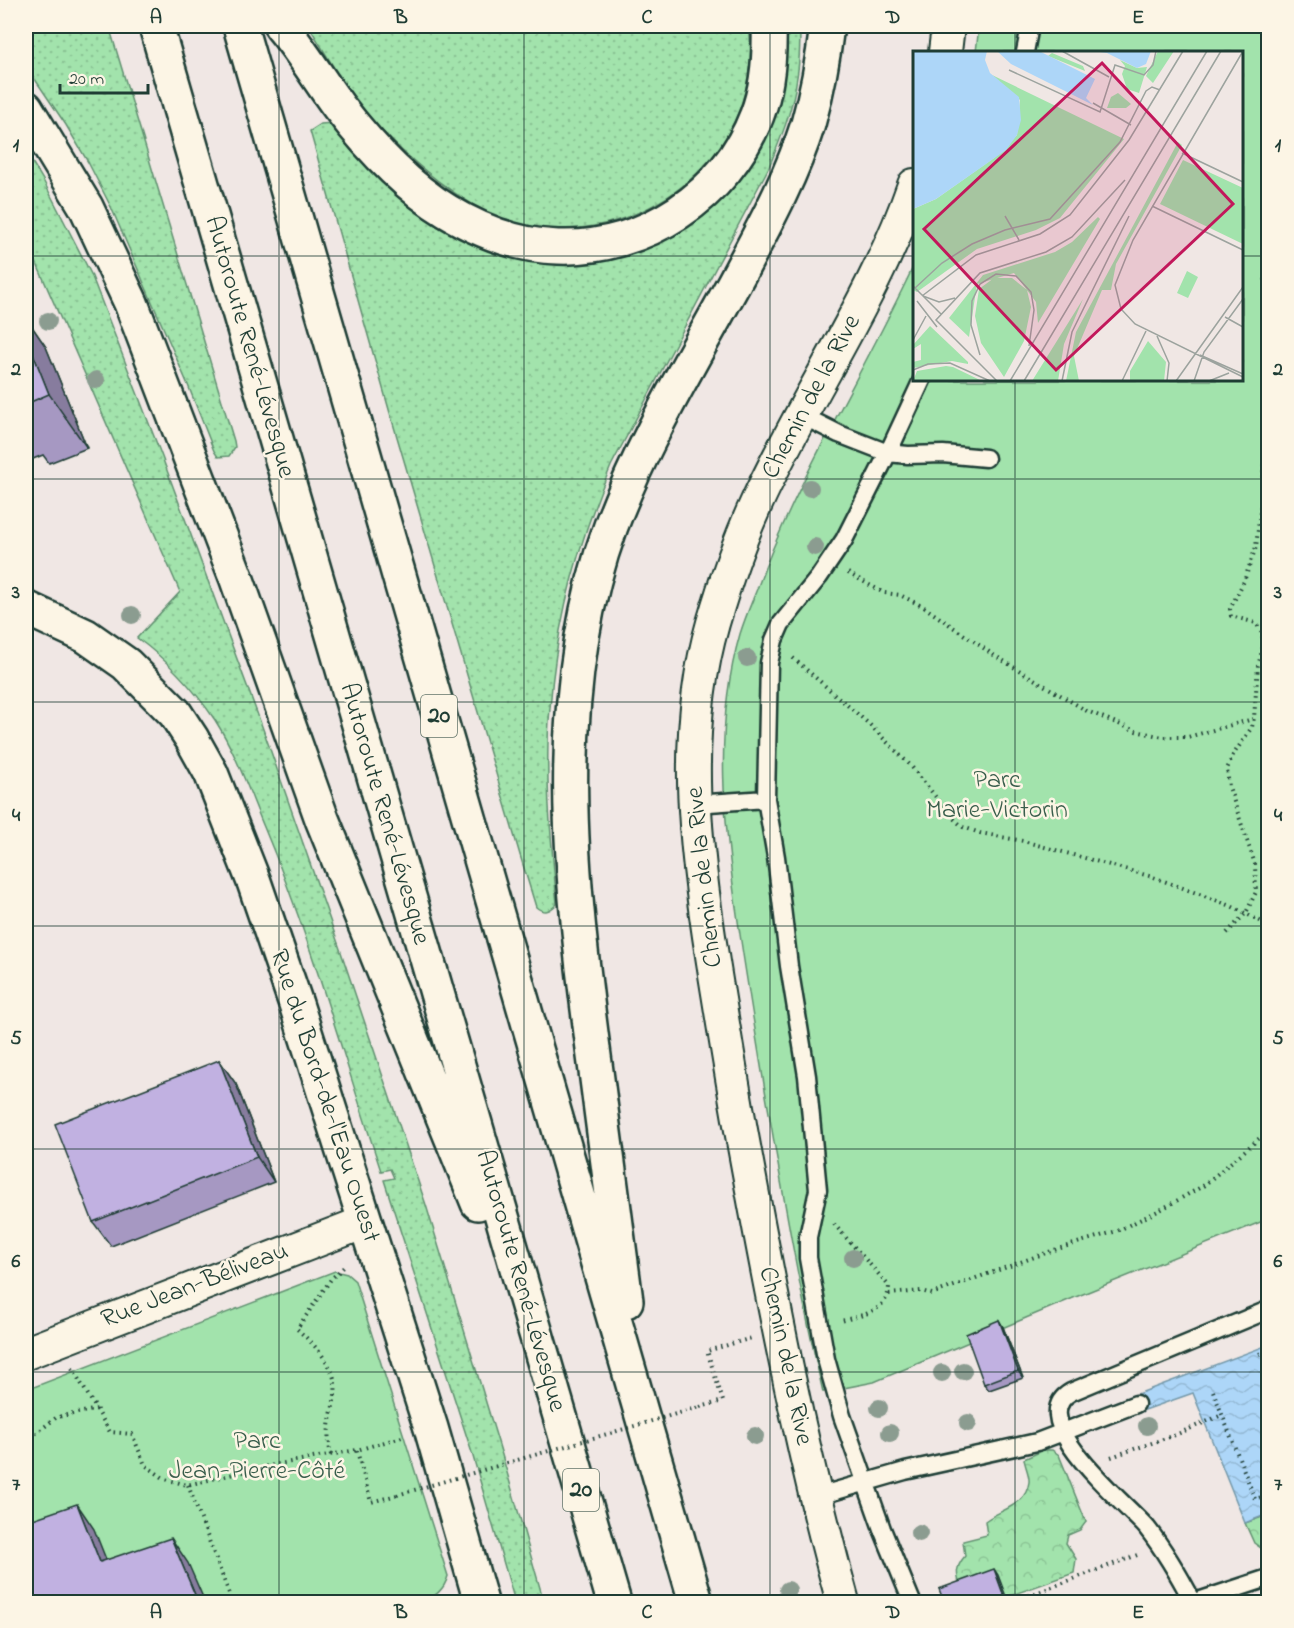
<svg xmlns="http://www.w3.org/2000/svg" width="1294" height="1628" font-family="'Indie Flower',sans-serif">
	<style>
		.grass { fill: url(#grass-dots); stroke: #609070; stroke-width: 1.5 }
		.forest { fill: url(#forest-crowns); stroke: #609070; stroke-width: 1.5 }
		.park { fill: #a2e3ac; stroke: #609070; stroke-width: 1.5 }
		.water { fill: url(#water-waves); stroke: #7499aa; stroke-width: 1.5 }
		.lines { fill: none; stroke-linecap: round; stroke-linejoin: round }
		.service-casing { stroke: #1f3d34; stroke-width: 21 }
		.minor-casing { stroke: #1f3d34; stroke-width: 36 }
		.tertiary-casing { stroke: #1f3d34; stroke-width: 38 }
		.motorway-casing { stroke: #1f3d34; stroke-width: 38 }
		.path { stroke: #1f3d34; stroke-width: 4; stroke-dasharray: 1.5 4.5; stroke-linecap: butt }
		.service { stroke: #fcf5e5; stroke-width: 16 }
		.minor { stroke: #fcf5e5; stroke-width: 32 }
		.tertiary { stroke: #fcf5e5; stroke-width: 33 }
		.motorway { stroke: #fcf5e5; stroke-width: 33 }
		.path-bridge { stroke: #1f3d34; stroke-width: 4; stroke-dasharray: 1.5 4.5; stroke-linecap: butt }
		.tree { fill: #8b9c90 }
		.wall { fill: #a698c2; stroke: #1f3d34; stroke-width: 1.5 }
		.shaded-wall { fill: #877c9e; stroke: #1f3d34; stroke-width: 1.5 }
		.building { fill: #c1b1e1; stroke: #1f3d34; stroke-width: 1.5 }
		.grid { fill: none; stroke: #1f3d34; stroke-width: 1.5; stroke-opacity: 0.55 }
		.labels { text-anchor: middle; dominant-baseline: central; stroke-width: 5; stroke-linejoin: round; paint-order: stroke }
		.shield { fill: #fcf5e5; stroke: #617469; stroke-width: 1.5 }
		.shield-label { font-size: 24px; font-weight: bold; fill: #1f3d34 }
		.street-label { font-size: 26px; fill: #1f3d34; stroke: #fcf5e5 }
		.park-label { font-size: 26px; fill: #395e4c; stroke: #fcf5e5 }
		.inset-road { fill: none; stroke: #9ca39e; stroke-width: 1.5 }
		.view { fill: #c2185b; fill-opacity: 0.15; stroke: #c2185b; stroke-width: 3 }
		.inset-edge { fill: none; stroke: #1f3d34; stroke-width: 3 }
		.neatline { fill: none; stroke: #1f3d34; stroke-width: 2 }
		.grid-label { font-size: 20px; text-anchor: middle; font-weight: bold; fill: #1f3d34 }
	</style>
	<defs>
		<pattern id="grass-dots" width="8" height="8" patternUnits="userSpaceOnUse" patternTransform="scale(1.5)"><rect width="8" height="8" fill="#a2e3ac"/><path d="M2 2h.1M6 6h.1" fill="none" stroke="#8bc495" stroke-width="1.8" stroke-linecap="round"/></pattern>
		<pattern id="forest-crowns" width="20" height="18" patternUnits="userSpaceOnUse" patternTransform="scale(1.5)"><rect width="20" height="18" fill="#a2e3ac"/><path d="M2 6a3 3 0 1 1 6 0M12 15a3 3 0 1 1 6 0" fill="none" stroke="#8bc495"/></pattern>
		<pattern id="water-waves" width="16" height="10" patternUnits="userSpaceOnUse" patternTransform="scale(1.5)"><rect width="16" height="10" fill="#add6f8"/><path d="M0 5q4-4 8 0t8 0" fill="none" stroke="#94b9d5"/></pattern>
	</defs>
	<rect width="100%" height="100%" fill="#f0e7e4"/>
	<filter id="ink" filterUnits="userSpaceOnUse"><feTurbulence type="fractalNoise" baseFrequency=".0167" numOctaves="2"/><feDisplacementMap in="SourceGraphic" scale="12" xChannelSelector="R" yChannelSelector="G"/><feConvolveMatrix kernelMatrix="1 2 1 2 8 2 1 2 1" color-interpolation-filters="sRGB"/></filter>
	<g filter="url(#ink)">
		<path class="grass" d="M26,26h83l125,415 1,6 -6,9 -11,1 -4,-6 -26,-66 -77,-178 -23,-45 -22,-37 -40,-59z
			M309,26h440c14,110 -75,198 -182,203 -26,1 -53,-3 -75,-14 -49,-24 -101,-70 -135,-113 -18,-24 -33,-51 -48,-76z
			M784,26h16c0,17 0,34 -3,51 -4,32 -16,61 -28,90l-158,299c-33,76 -55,159 -61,242 -6,65 1,131 7,196 -7,7 -13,10 -21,3l-16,-52 -130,-442 -80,-282 11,-7 12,-1c29,30 57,63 89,90 21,19 50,32 76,41 16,5 32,7 49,8 11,1 22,3 32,2 89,-4 173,-73 198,-157 8,-27 8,-54 7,-81z
			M26,152l17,28 48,94 71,183 101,272 77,220 86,256 76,250 42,147h-29l-43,-149 -88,-273 10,-2 -4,-9 -9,2c-38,-115 -70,-232 -117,-344 -15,-36 -28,-74 -49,-107 -21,-31 -48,-60 -78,-82l43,-46 -154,-353z"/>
		<path class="forest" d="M1044,1450h8l7,5 27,67 -6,8 -12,5 -2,8 10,16 -2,14 -68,24 -45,-7c-4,-15 -7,-21 4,-34l-2,-15 24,-6 -2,-14c16,-12 41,-15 44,-39 1,-6 -4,-16 -5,-23z
			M1268,1515v38l-14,-10 -9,-20z"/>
		<path class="park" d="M979,26h289v1193l-190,77 -204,86 -51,10c-24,-102 -41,-205 -59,-308 -9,-54 -18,-109 -26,-163 -14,-95 -25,-193 2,-287 5,-16 11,-30 17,-45 41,-113 106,-215 157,-324v115h328v-328h-266z
			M335,1271l12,3 8,7 93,295c-4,14 -13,21 -26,26h-396v-212z"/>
		<path class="water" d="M1268,1345v169l-23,9 -52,-130 -54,19 -7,-16z"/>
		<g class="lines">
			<g class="service-casing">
				<path id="service" d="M1025,52l5,-26
					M801,415l38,19 49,19 20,2 35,-1 43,4
					M695,804l71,-5
					M815,1497l90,-26 132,-29 99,-38
					M912,1602l-30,-73 -40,-113 -16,-57 -18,-101v-21l10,-47 -11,-114 -18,-110 -13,-109 -10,-58 3,-136 5,-23 7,-16 38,-47 25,-37 44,-87 34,-73
					M1193,1602c-13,-25 -28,-51 -46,-74 -19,-23 -126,-108 -76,-136l197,-82
					M1195,1602l73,-24"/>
			</g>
			<g class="minor-casing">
				<path id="minor" d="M945,52l3,-26
					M26,1353l339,-131
					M843,1602c-43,-155 -73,-313 -102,-472 -10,-56 -19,-112 -28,-168 -18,-112 -32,-228 0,-339 12,-41 25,-80 43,-119 49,-108 119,-206 158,-319"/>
			</g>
			<g class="tertiary-casing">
				<path id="tertiary" d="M26,608l60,28 40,28 49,49 17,26 19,34 43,109 42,122 135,424 50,174"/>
			</g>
			<g class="motorway-casing">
				<path id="motorway" d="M156,26l458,1576
					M240,26l456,1576
					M281,26c21,25 38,54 58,81 30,39 65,78 108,104 33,20 71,35 111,36 86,3 168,-51 199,-132 11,-29 13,-59 12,-89
					M26,108l60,99 45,96 105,274 86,242 156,384
					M626,1301c-11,-82 -21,-164 -32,-245 -23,-174 -45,-362 17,-530 34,-90 85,-172 130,-256 25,-47 51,-95 67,-146 9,-32 15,-65 19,-98"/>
			</g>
			<path class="path" d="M848,573l36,20 16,2 24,12 68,47 95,57 49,20 27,6h25l65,-18
				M793,658l76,66 42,42 40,50 12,11 17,6 43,8 130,36 76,28 39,20
				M1227,933l19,-20 10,-21 -1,-28 -26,-77 -2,-18 6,-14 19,-28 2,-9 4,-52 6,-23 -3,-12 -5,-8 -25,-7 -1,-7 14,-28 12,-34 6,-53 4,-64 -1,-197 3,-42
				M834,1224l55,62c-1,26 -27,29 -48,35
				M889,1294l32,-3 11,3 122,-44 63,-19 43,-21 43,-24 65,-55
				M1259,1354l9,-4
				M72,1368l38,64 22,2 13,31 20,14 22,6 81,-19 89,-16 45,-13
				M1213,1391l42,108 13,-4
				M700,1407l23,-6 -16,-50 45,-13
				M26,1441l31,-24 41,-8
				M357,1451l14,51 26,-7
				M331,1455c-6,-27 0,-34 4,-60 4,-26 -20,-50 -38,-66l34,-50 15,-14
				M1111,1457l64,-22 47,-20
				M188,1485l42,111 1,6
				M1012,1602l128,-48"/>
			<use href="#service" class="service"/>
			<use href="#minor" class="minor"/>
			<use href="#tertiary" class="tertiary"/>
			<use href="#motorway" class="motorway"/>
			<path class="path-bridge" d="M397,1495l303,-88"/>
		</g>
		<g class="tree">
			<circle cx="48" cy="321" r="9"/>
			<circle cx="96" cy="380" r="9"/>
			<circle cx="810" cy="488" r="9"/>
			<circle cx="815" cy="547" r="9"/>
			<circle cx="132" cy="615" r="9"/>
			<circle cx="747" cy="658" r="9"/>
			<circle cx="853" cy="1258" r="9"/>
			<circle cx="963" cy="1371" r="9"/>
			<circle cx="942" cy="1373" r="9"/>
			<circle cx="879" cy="1408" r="9"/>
			<circle cx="968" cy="1423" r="9"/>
			<circle cx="1147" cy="1426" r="9"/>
			<circle cx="890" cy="1433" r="9"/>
			<circle cx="755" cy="1436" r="9"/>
			<circle cx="919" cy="1533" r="9"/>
			<circle cx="788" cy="1590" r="9"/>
		</g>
		<path class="wall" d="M26,318l20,29 41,101 -38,15 -6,-8 -10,4 -2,-3 -5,3z
			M219,1060l17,24 38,98 -163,64 -18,-24z
			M999,1320l4,7 20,51 -34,12 -5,-6z"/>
		<path class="shaded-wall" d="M26,318l20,29 41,101 -38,-54 -23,-58z
			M219,1060l17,24 38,98 -17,-25z
			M999,1320l4,7 20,51 -5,-7z
			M77,1504l17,25 23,58 -17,-25z
			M171,1538l17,25 17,39h-7z
			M994,1569l4,6 10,27h-2z"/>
		<path class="building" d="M26,336l23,58 -23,10z
			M219,1060l38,97 -164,65 -38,-98z
			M999,1320l19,51 -34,13 -18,-50z
			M77,1504l23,58 71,-24 27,64h-172v-65l5,-2 -4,-14z
			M994,1569l12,33h-62l-5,-13z"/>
	</g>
	<path class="grid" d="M279,26v1576M524,26v1576M770,26v1576M1015,26v26M26,256h888M1242,256h26M1015,380v1222M26,479h1242M26,702h1242M26,926h1242M26,1149h1242M26,1372h1242"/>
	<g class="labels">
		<g class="shield">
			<rect x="421" y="695" width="36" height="42" rx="4.5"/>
			<rect x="563" y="1469" width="36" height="42" rx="4.5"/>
		</g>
		<g class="shield-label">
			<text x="439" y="716">20</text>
			<text x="581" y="1490">20</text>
		</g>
		<g class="street-label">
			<text transform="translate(249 347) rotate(74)">Autoroute René-Lévesque</text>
			<text transform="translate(812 397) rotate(-62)">Chemin de la Rive</text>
			<text transform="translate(384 814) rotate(74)">Autoroute René-Lévesque</text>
			<text transform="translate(705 877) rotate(-96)">Chemin de la Rive</text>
			<text transform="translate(324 1096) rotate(72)">Rue du Bord-de-l'Eau Ouest</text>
			<text transform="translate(520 1281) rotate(74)">Autoroute René-Lévesque</text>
			<text transform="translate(195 1286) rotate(-21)">Rue Jean-Béliveau</text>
			<text transform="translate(785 1356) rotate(78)">Chemin de la Rive</text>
		</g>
		<g class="park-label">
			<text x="997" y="781">Parc<tspan x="997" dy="30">Marie-Victorin</tspan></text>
			<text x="257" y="1442">Parc<tspan x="257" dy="30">Jean-Pierre-Côté</tspan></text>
		</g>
	</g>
	<g transform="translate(913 51)">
		<rect width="330" height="330" fill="#f0e7e4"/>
		<path d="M265,91l4,3 -66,119 -5,26h-9l-28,66 5,25h-13l10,-49zM185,166l2,2 -62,104 -2,-21 -22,-29 -37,11 -8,53 -20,-19 34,-43 72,-23 17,-10zM81,227h18l15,12 4,17 -7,34 -20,36 -23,-34 -6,-27 4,-27zM170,248l-19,45 -6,37h-26zM17,275l38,36v2l-16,-3 -39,7v-6l8,-2v-16l-8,5v-4zM235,290l18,21 -2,19h-34v-10zM33,315l7,1 29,14h-69l4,-10z" fill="#a2e3ac"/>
		<path d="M245,0h16l-21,32 -7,-7zM139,2l31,13 2,5 -37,-15zM207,9l17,8 10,-1 -8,26 -12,-4 -5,-15 3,-8zM205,42l13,11 -5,4h-19l4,-11z" fill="#a2e3ac"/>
		<path d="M79,24l132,64 -64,79 -24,12 -59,19 -60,43 -4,-2v-81l23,-10 58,-41 23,-23 3,-35zM270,109l60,28v56l-83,-40zM274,220l11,6 -10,21 -11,-5z" fill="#a2e3ac"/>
		<path d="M0,0h74l-2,9 5,13 29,24 2,23 -4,15 -11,15 -70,49 -23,10zM84,0h42l56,28 -9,19 7,7 -82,-41zM180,0h58l-5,13 -9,4 -30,-15z" fill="#add6f8"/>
		<path class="inset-road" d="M149,0l47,26M330,0l-110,189 -18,45 6,24 14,15 108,53M96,19l91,42 15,-47 29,10 9,-10 3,-14M180,52l38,22M269,102l61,29M239,155l91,44M92,165l14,24M0,235l28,28M2,237l27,-25 30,-19 33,-14 45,-11 70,-77 26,-51 6,-4 8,3M9,245l54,-41 64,-21 30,-19 59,-75 54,-89M10,245l16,6 16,-4M4,250l20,26M312,266l18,10M244,285l12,27 -2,18M0,289l13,-24M67,304l-9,-30 1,-24 8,-17 16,-10 20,2 15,16 3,18 -5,36M287,304l43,19M0,319l15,-6 22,-1 40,18M84,330l-61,-61 44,-47 66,-21 26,-15 53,-57M97,330l197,-330M111,330l197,-330M149,330l10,-49 57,-116M209,330l24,-50M263,330l67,-94M281,330l10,-29 39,-53M296,330l20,-8"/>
		<path class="view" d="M189,12l131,141 -177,166 -132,-141z"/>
		<rect width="330" height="330" class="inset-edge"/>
	</g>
	<rect width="1294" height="1628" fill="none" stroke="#fcf5e5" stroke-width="66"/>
	<path d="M60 84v9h88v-9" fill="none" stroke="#1f3d34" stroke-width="3"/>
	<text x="69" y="84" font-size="18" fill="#1f3d34" stroke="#fcf5e5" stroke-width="4.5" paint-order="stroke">20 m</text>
	<rect x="33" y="33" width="1228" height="1562" class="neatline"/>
	<g class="grid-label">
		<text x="156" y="23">A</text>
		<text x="401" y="23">B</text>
		<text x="647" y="23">C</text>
		<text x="893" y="23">D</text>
		<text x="1138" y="23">E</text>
		<text x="16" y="151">1</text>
		<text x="1278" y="151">1</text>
		<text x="16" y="375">2</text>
		<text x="1278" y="375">2</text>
		<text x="16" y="598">3</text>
		<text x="1278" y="598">3</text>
		<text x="16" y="821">4</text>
		<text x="1278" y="821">4</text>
		<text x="16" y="1044">5</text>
		<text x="1278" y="1044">5</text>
		<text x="16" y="1267">6</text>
		<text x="1278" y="1267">6</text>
		<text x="16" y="1490">7</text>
		<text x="1278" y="1490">7</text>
		<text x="156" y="1618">A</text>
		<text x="401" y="1618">B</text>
		<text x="647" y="1618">C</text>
		<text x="893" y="1618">D</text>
		<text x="1138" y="1618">E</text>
	</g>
</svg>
